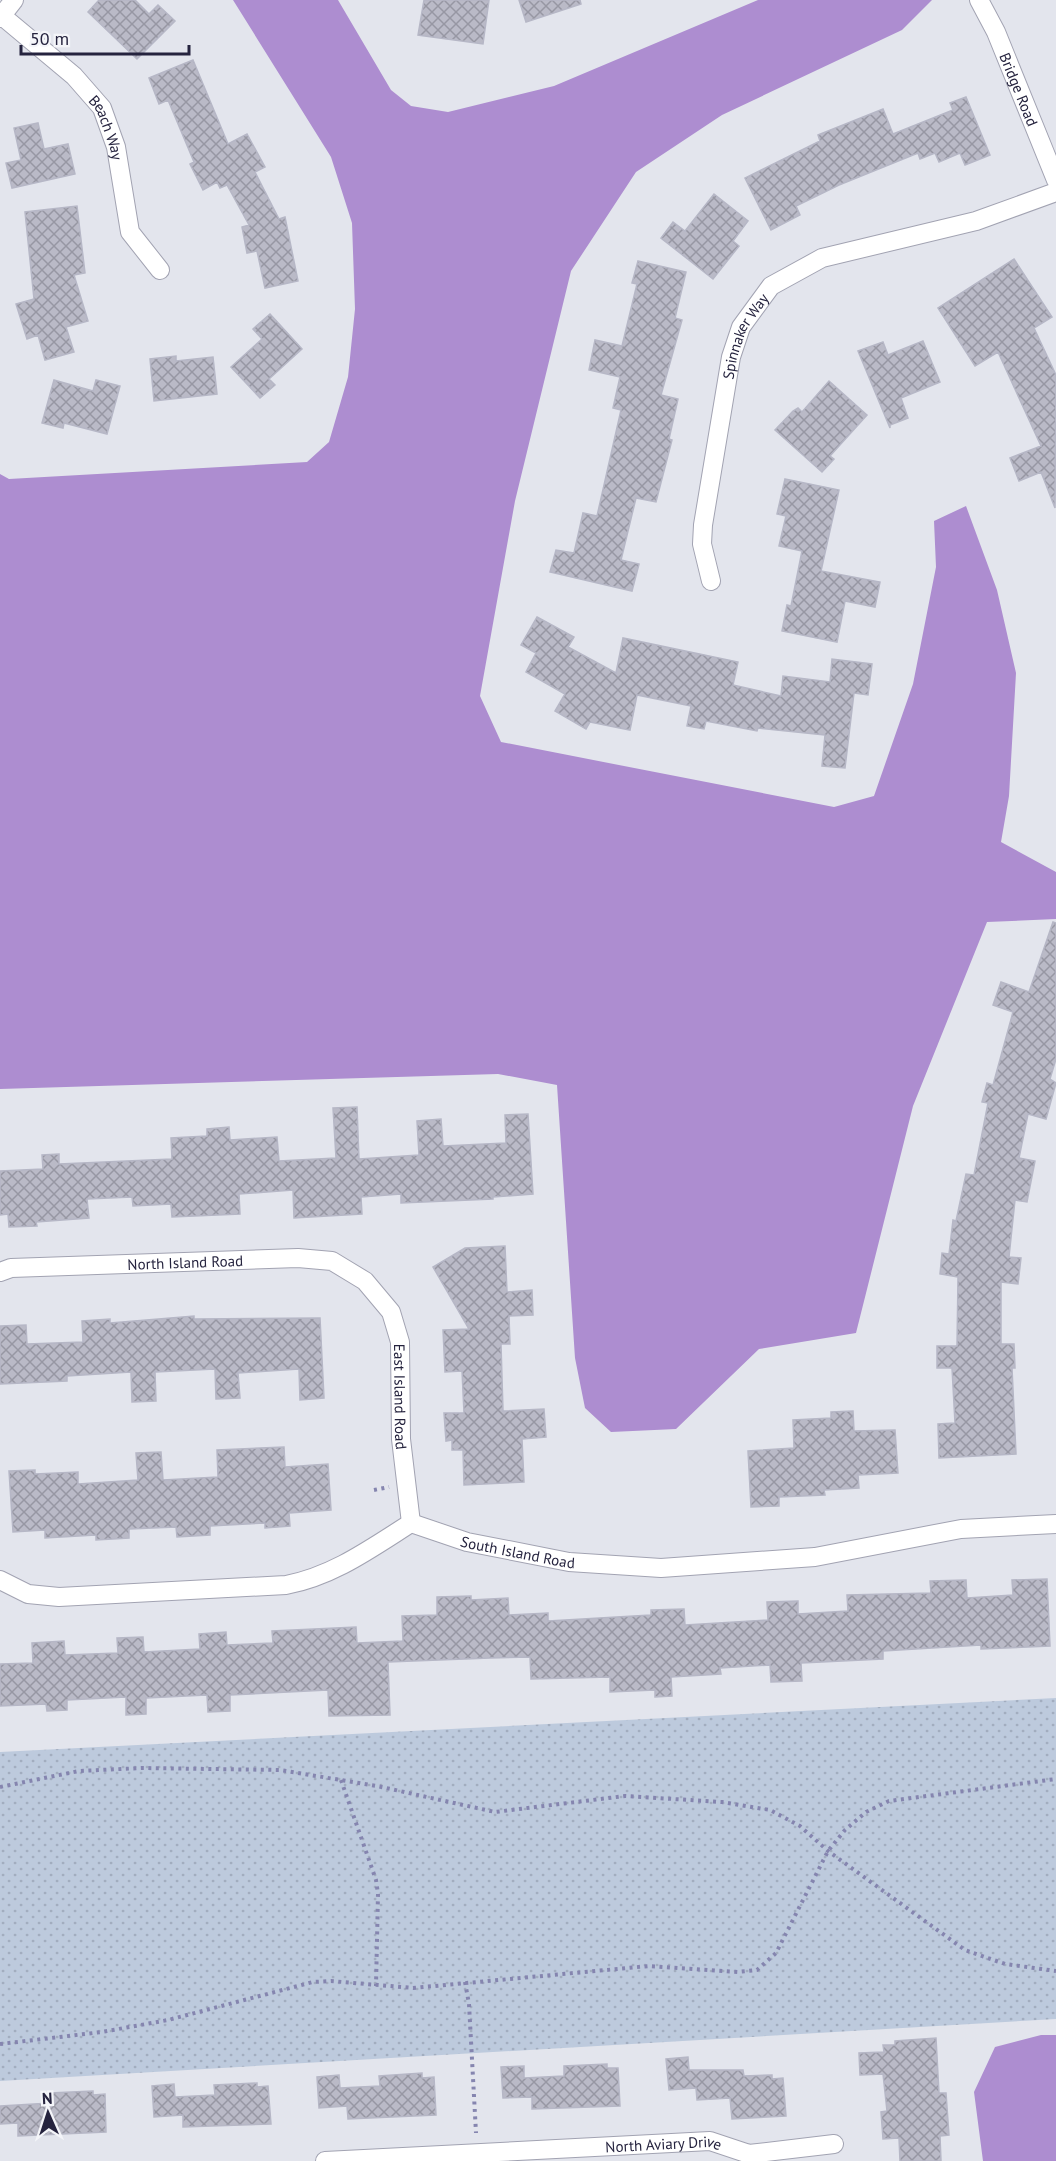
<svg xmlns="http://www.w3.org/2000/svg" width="1056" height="2161" font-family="'PT Sans',sans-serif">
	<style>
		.park { fill: url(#park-dots) }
		.water { fill: #ad8dd0 }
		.building { fill: url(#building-cross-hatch); stroke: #b6b7c6; stroke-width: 1.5 }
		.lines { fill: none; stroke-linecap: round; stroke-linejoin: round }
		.street-casing { stroke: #a2a3b2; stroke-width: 20 }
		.path { stroke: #8585af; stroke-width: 4; stroke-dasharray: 3 4.5; stroke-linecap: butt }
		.street { stroke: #fff; stroke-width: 18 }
		.labels { text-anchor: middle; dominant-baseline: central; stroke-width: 6; stroke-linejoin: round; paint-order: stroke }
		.street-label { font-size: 15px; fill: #25233e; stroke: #f4f5f9 }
	</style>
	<defs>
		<pattern id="park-dots" width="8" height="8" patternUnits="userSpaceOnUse" patternTransform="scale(1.5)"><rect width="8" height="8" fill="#bdcadd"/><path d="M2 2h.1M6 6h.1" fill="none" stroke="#a2adbf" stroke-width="1.8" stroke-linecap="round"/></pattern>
		<pattern id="building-cross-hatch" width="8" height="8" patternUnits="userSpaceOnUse" patternTransform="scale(1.5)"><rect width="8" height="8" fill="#babac7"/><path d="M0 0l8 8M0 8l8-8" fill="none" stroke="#9797a3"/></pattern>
	</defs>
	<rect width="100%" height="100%" fill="#e3e5ed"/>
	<path class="park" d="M1056,1698v321l-1056,62v-329z"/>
	<path class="water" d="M233,0h105l53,90 20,16 37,6 106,-26 204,-86h174l-30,30 -180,85 -86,57 -65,99 -56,230 -35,195 21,46 333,65 40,-11 39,-112 23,-117 -2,-46 32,-15 31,84 19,83 -7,123 -8,46 55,30v47l-69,3 -74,184 -57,227 -97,16 -83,80 -65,3 -26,-24 -10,-50 -18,-273 -59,-11 -498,15v-615l9,5 298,-17 22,-20 19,-65 7,-68 -3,-86 -21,-66z
		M1041,2035h15v126h-73l-9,-69 21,-45z"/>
	<path class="building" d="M99,0h36l14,14 9,-9 17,16 -38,38 -49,-47z
		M424,0h65l-6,44 -65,-9z
		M519,0h61l1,4 -55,18z
		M193,60l35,84 19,-10 18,33 -10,5 24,47 6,-2 13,64 -33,7 -8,-37 -10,2 -5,-26 7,-2 -22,-40 -7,3 -3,-6 -14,8 -13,-26 4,-2 -26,-62 -9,4 -10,-26z
		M966,97l24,58 -25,10 -5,-12 -21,9 -4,-9 -15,6 -2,-6 -79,32 -43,21 4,9 -29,15 -26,-52 75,-37 -2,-6 65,-26 10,25 60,-24 -3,-7z
		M38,123l6,26 24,-5 7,30 -63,14 -6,-25 15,-3 -7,-32z
		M714,194l34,27 -15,20 6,5 -26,33 -52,-41 12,-16 12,9z
		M77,206l8,67 -11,2 14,46 -22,6 8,25 -29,8 -7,-25 -11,4 -11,-35 18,-5 -9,-87z
		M1014,259l38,58 -18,11 22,47 -1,133 -14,-36 -22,9 -9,-23 31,-12 -43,-94 -23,14 -37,-58z
		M638,261l48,11 -11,46 7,2 -21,75 17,4 -9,40 3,1 -16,62 -20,-4 -15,62 18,4 -7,27 -82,-19 6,-22 18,3 9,-40 14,3 24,-106 -8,-2 7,-31 -31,-7 6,-30 27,6 15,-62 -5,-1z
		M270,314l32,35 -33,30 6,6 -15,13 -29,-31 31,-28 -9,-10z
		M923,341l17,41 -39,16 7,20 -18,7v3l-32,-77 25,-9 5,13z
		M176,356v5l37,-4 4,37 -63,7 -4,-42z
		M54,380l39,11 3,-11 24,6 -13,48 -43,-11 -1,5 -21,-5z
		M829,381l38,34 -37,41 4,3 -12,13 -47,-42 18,-19 5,-3 4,4z
		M785,479l54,11 -18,81 59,11 -5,25 -30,-6 -8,41 -55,-11 5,-26 4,1 11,-55 -23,-5 7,-30 -9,-2z
		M537,617l37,20 -6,10 48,26 7,-35 115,24 -5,23 48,11 2,-20 47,6 2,-23 40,5 -4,31 -14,-2 -9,75 -23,-2 3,-31 -67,-7 -1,3 -51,-10 -2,8 -17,-3 4,-20 -54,-11 -7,35 -40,-8 -4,7 -31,-18 10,-17 -39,-22 10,-19 -15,-8z
		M1053,922l3,1v136l-6,20 6,4 -10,36 -18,-5 -9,44 16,3 -8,41 -12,-2 -6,57 12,1 -3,26 -17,-2v62h13l1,24h-3l4,86 -77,4 -1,-34 17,-1 -3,-55h-15v-22h20l1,-69 -18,-3 2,-21 7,1 4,-34 3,1 10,-47 8,1 14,-72 -6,-1 5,-19 6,2 20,-73 -20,-7 8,-23 28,10z
		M357,1107l2,52 60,-4 -2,-34 24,-2 2,27 63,-3 -1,-28 23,-1 5,80 -40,3v2l-92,4v-9l-40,3 1,17 -68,4 -1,-28 -54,4 1,20 -68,3 -1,-13 -38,2 -1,-9 -45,2 2,19 -53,4 1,4 -28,1 -1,-13 -8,1v-44l43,-2 -1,-14 17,-1v10l113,-5 -1,-21 36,-2v-7l22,-2 1,13 47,-3 2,24 57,-3 -3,-50z
		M505,1246l2,46 25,-2 1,25 -24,1 1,28h-9l2,67 41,-2 2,28 -24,2 2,43 -60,3 -1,-35h-11v-10l-6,1 -2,-28h20l-2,-42 -17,1 -2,-42 26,-1 -36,-62 32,-19z
		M194,1316v3l126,-1 4,80 -24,2 -1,-31 -61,4 2,25 -24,1 -1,-30 -60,3 1,29 -24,1 -1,-30 -64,4v5l-67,3v-58l26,-1 1,19 56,-2 -1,-21 28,-2v4z
		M853,1411l1,20 41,-1 3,43 -40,2 1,13 -35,2 1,5 -46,2v9l-28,1 -3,-56 46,-3 -1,-28 38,-2v-6z
		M284,1447l1,20 43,-3 3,46 -42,3 1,13 -25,2v-5l-55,3v9l-33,2 -1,-10 -47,2v9l-33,2v-5l-51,3v-8l-32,2 -4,-61 26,-1v4l43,-2v12l60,-4 -2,-27 25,-1 2,28 55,-3 -1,-27z
		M1047,1579l3,67 -69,3v-4l-98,6v8l-82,4 1,18 -31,1 -1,-17 -50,3 1,6 -50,3 1,19 -17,1v-7l-45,2v-15l-79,2 -1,-22 -40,1 -102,4 2,53 -61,1 -1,-26 -98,5v16l-22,1 -1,-17 -61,3v16l-20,1v-18l-59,3v10l-20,1 -1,-7 -46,2v-42l33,-1 -1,-20 32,-2 1,14 53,-2 -1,-15 26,-1 1,15 56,-3 -1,-15 27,-2 1,13 46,-2 -1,-12 84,-4 1,16 46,-2 -1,-25 35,-1v-18l34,-1v4l37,-2 1,17 39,-2v8l103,-6v-5l33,-1 1,16 50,-3 33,-2 -1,-18 31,-1v13l50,-3 -1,-16 84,-2 -1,-12 36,-1 1,18 46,-3 -1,-15z
		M936,2038l3,55h7l3,42 -9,1 1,25h-41l-1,-23 -16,1 -2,-27 6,-1 -4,-37 -23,1 -1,-22 25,-1 -1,-7h12v-4z
		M688,2057l1,13h54l1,6 28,-1v4l11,-1 3,38 -54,3 -2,-21 -33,2 -1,-12 -27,2 -3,-31z
		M607,2064v4h11l2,38 -88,3v-12l-29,1 -2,-31 23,-1v12l40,-2v-10z
		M422,2073v5l12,-1 2,38 -88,4 -1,-13 -28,2 -2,-31 22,-2 1,13 40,-2 -1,-10z
		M257,2083v4l11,-1 3,38 -88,3v-12l-29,2 -2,-31 22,-2 1,13 40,-2 -1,-10z
		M93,2091v4l12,-1 1,38 -88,4v-13l-18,1v-18l51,-3 -1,-10z"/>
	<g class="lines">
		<g class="street-casing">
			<g id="street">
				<path id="s1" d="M979,0l17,32 60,148"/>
				<path id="s2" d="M2,16l72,60 28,32 14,39 14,85 30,38"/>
				<path d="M0,18l14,-18"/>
				<path id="s3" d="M711,581l-9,-37 1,-19 28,-168 10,-30 30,-41 51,-28 154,-37 80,-29"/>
				<path id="s4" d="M0,1272l11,-4 287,-10 34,3 33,20 26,31 9,30 1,97 10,84"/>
				<path id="s5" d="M411,1523l56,19 102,20 92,6 154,-11 146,-28 95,-5"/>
				<path d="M0,1580l28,14 31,3 227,-12c47,-9 84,-36 125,-62"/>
				<path id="s6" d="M325,2161l385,-20 39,13 85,-10"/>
			</g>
		</g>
		<path class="path" d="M374,1490l15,-3
			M341,1780l35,100 2,14 -2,92
			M0,1787l79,-16 63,-3 138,2 97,16 118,26 130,-16 97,6 48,8 30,16 28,25 137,99 40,14 51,7
			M465,1982l4,22 7,129
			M0,2044l102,-12 66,-12 145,-38 18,-1 82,7 236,-22 89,6 19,-2 19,-17 52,-102 17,-21 21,-18 23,-11 167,-22"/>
		<use href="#street" class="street"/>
	</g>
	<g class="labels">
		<g class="street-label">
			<text stroke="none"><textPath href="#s1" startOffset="98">Bridge Road</textPath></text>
			<text stroke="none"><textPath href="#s2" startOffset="156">Beach Way</textPath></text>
			<text stroke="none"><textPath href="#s3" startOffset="252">Spinnaker Way</textPath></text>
			<text stroke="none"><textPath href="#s4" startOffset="186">North Island Road</textPath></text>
			<text stroke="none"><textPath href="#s4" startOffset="498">East Island Road</textPath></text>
			<text stroke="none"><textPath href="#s5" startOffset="111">South Island Road</textPath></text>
			<text stroke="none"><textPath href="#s6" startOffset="339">North Aviary Drive</textPath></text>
		</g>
	</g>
	<g transform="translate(48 2113) rotate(357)" stroke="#f4f5f9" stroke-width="4.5" paint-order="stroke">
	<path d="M0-4.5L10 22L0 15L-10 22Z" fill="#25233e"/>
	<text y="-9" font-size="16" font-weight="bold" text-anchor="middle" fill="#25233e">N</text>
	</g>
	<path d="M21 45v9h168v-9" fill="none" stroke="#25233e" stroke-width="3"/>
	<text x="30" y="45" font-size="18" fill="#25233e" stroke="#f4f5f9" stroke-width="4.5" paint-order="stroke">50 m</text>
</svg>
